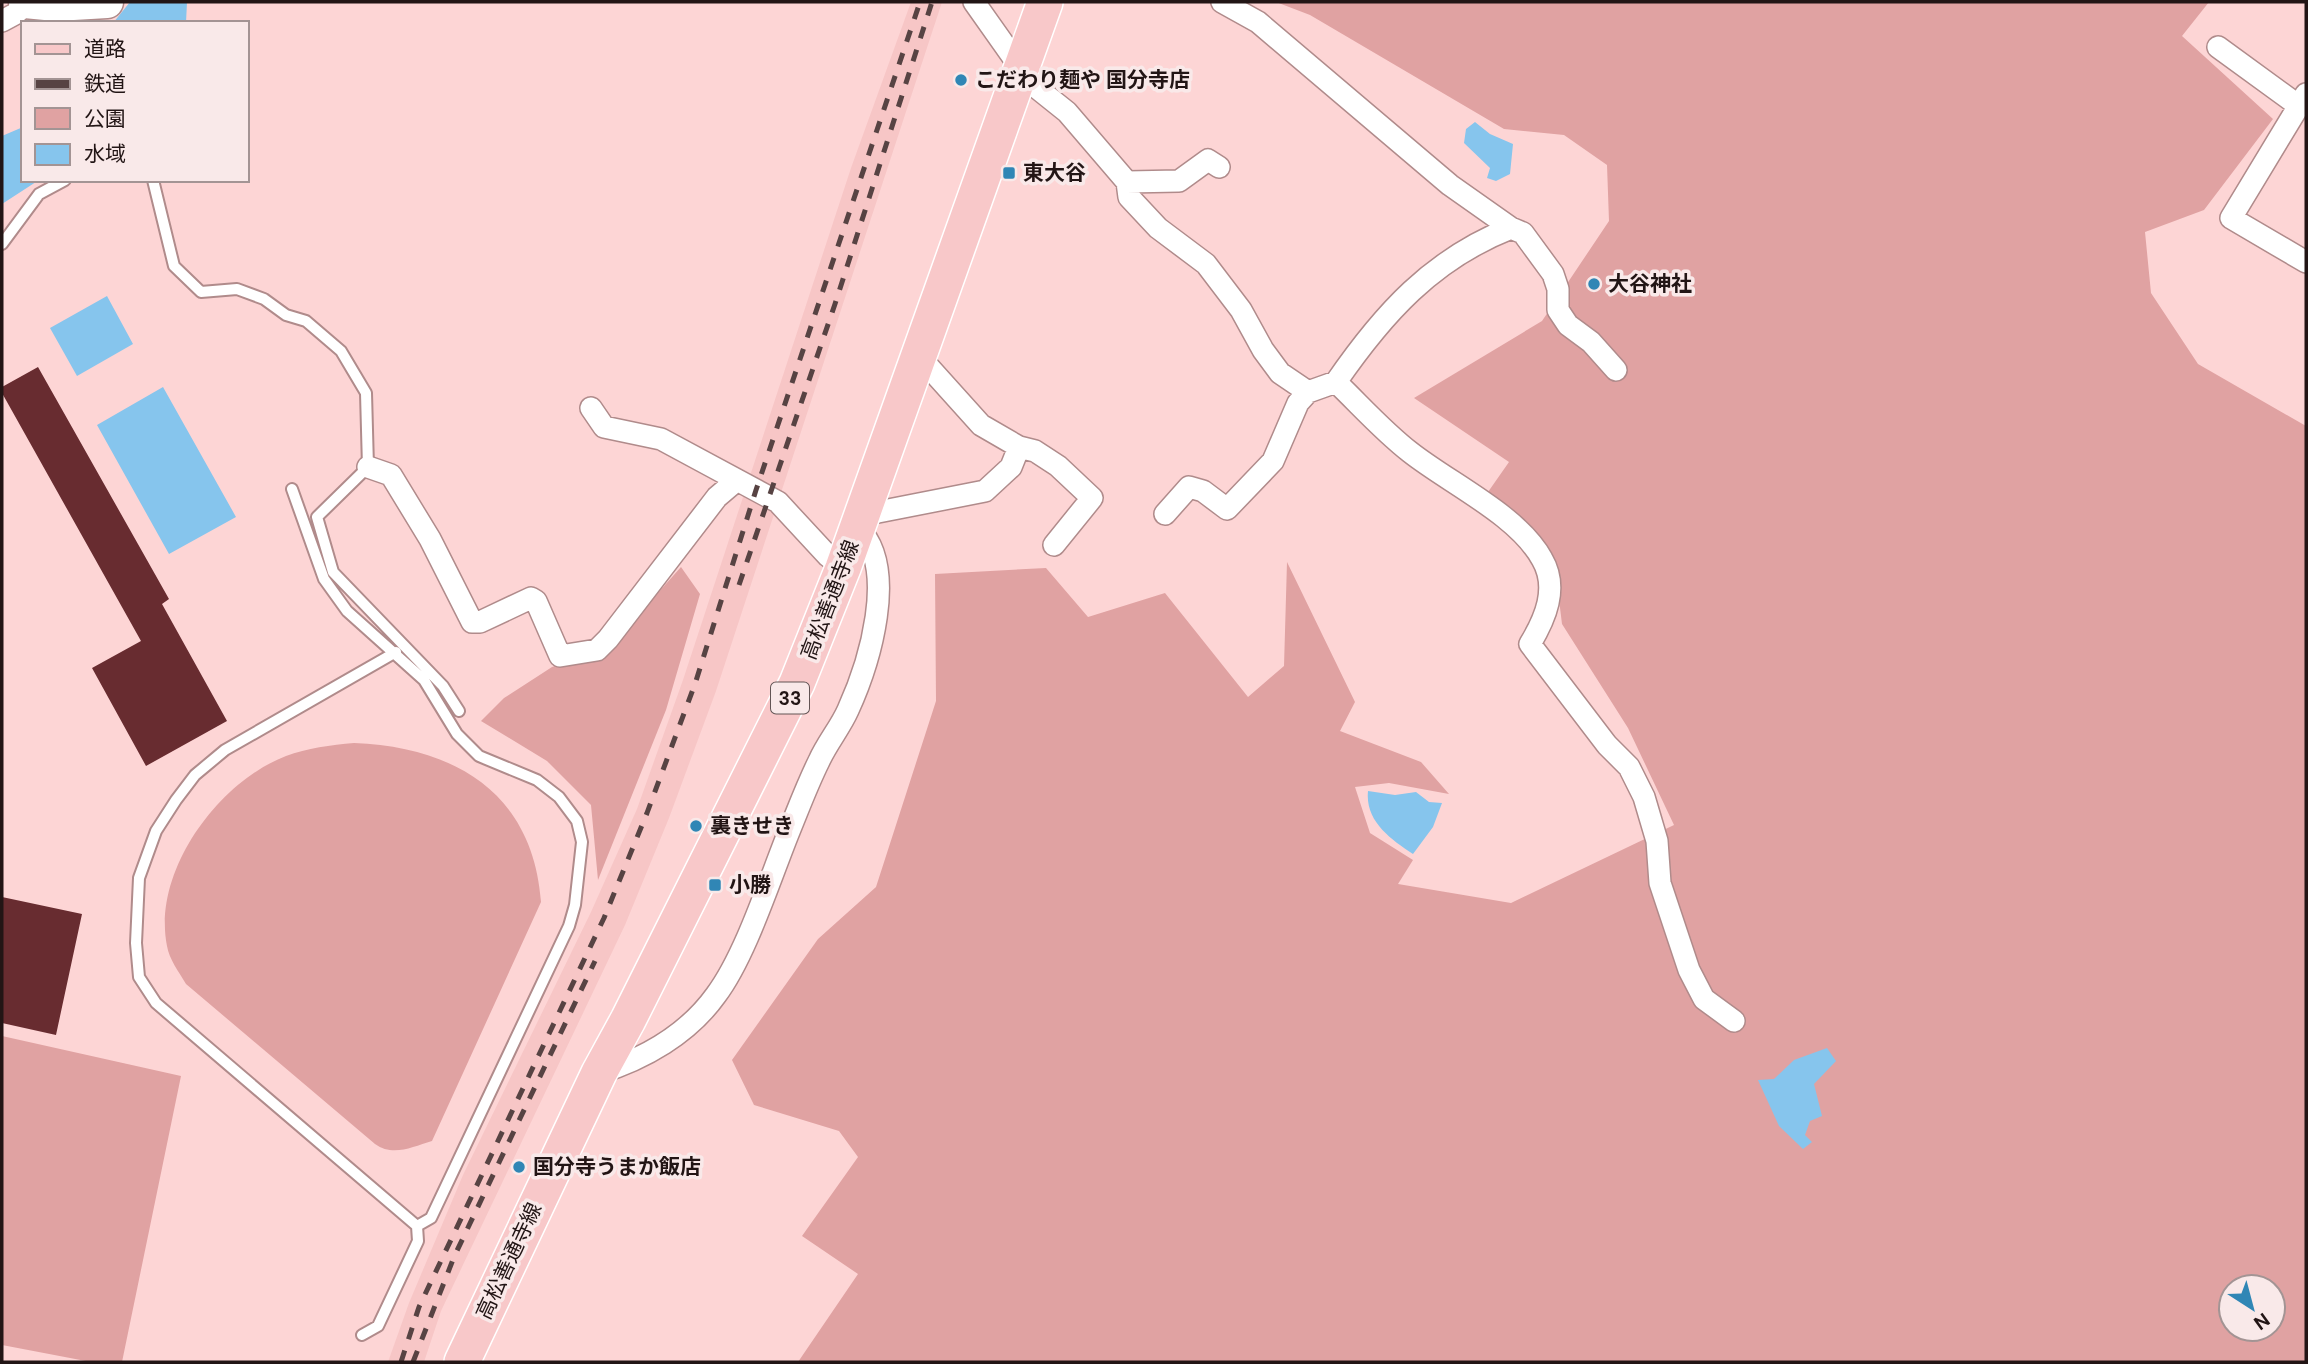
<svg xmlns="http://www.w3.org/2000/svg" width="2308" height="1364" font-family="'DM Sans','Noto Sans JP',sans-serif">
	<style>
		.built { fill: #f7c6c6 }
		.green { fill: #e0a2a2; fill-rule: evenodd }
		.water { fill: #86c5ed }
		.building { fill: #682c30 }
		.lines { fill: none; stroke-linecap: round; stroke-linejoin: round }
		.service-casing { stroke: #b08b8b; stroke-width: 14 }
		.minor-casing { stroke: #b08b8b; stroke-width: 24 }
		.secondary-casing { stroke: #b08b8b; stroke-width: 35 }
		.primary-casing { stroke: #fff; stroke-width: 38 }
		.service { stroke: #fff; stroke-width: 10 }
		.minor { stroke: #fff; stroke-width: 21 }
		.secondary { stroke: #fff; stroke-width: 32 }
		.primary { stroke: #f8c8c9; stroke-width: 35 }
		.rail { stroke: #574343; stroke-width: 5; stroke-dasharray: 12 12; stroke-linecap: butt }
		.poi-dot { fill: #3086b5; stroke: #f9e9e9; stroke-width: 2.5 }
		.labels { text-anchor: middle; dominant-baseline: central; stroke-width: 7; stroke-linejoin: round; paint-order: stroke }
		.shield { fill: #f9e9e9; stroke: #625555; stroke-width: 2 }
		.shield-label { font-size: 19px; font-weight: bold; fill: #221515 }
		.poi-label { font-size: 21px; font-weight: bold; fill: #221515; stroke: #f9e9e9; text-anchor: start }
		.street-label { font-size: 21px; fill: #221515; stroke: #f9e9e9 }
	</style>
	<rect width="100%" height="100%" fill="#fdd5d5"/>
	<path class="built" d="M911,2h31l-226,689 -47,127 -44,107 -184,386 -17,51h-36l21,-59 54,-128 128,-263 46,-103 46,-129 168,-512z"/>
	<path class="green" d="M1276,2h933l-27,34 91,83 -69,91 -59,22 6,61 47,71 108,62v936h-1508l60,-88 -56,-38 56,-79 -19,-26 -85,-26 -22,-45 86,-121 58,-52 60,-186 -1,-127 111,-6 42,49 77,-24 83,104 36,-31 3,-104 68,140 -15,29 81,31 28,32 -60,-11 -34,4 15,46 43,27 -15,24 113,19 163,-78 -46,-97 -66,-104 -7,-57 -67,-75 21,-30 -95,-64 128,-77 67,-100 -2,-56 -43,-30 -60,-6 -194,-114zM2231,1287h42v42h-42z
		M681,567l19,27 -34,116 -68,170 -7,-75 -44,-44 -66,-40 23,-23 48,-31 55,-17z
		M354,743c101,4 179,50 187,159l-109,239c-20,6 -39,16 -57,3l-189,-160c-7,-12 -17,-25 -19,-38 -15,-74 51,-164 119,-190 21,-8 45,-11 68,-13z
		M2,1036l179,40 -59,286h-31l-89,-17z"/>
	<path class="water" d="M130,2h57l-1,21h-73z
		M1475,122l15,12 23,10 -3,30 -14,7 -9,-3 3,-10 -26,-25 2,-14z
		M23,127v53h16l-37,24v-68z
		M107,296l26,48 -56,32 -27,-48z
		M163,387l73,130 -67,37 -72,-129z
		M1368,791l27,4 21,-3 13,10 13,1 -9,24 -20,27c-23,-15 -48,-33 -45,-63z
		M1827,1048l9,13 -22,23 8,32 -12,5 -5,14 7,7 -9,7 -24,-23 -21,-46 16,-1 20,-19z"/>
	<path class="building" d="M38,367l131,232 -7,5 65,117 -81,45 -54,-98 49,-27 -139,-248v-6z
		M2,897l80,17 -26,121 -54,-12z"/>
	<g class="lines">
		<g class="service-casing">
			<path id="service" d="M153,180l21,86 27,26 36,-3 27,10 22,16 20,6 35,30 25,42 2,74 -51,50 16,55 110,114 16,25
				M2,244l37,-50 26,-14
				M292,489l32,90 23,32 77,69 33,54 22,22 58,24 22,17 18,24 5,21 -7,63 -6,21 -138,292 -14,8 1,15 -40,85 -16,9
				M396,652l-171,98 -30,25 -19,25 -20,31 -17,47 -3,65 3,34 17,26 261,223"/>
		</g>
		<g class="minor-casing">
			<path id="minor" d="M974,2l58,82 35,28 60,70 2,15 29,31 48,36 35,46 22,40 17,23 28,19 28,-10c24,23 47,49 74,70 39,31 108,63 132,107 17,29 3,60 -12,85l77,101 22,22 15,30 13,44 3,42 29,87 15,29 30,22
				M1222,2l36,20 192,163 61,43 12,5 30,41 5,15v21l10,15 23,17 25,28
				M2,21l13,-7 12,-11
				M2218,47l81,59
				M2306,94l-75,124 75,44
				M1127,182l52,-1 29,-21 11,7
				M918,355l63,70 38,22 16,4 23,15 34,32 -38,47
				M1336,382c47,-68 96,-123 175,-154
				M591,408l13,19 57,12 117,63 50,54 15,12
				M368,467l23,8 39,64 42,83h8l51,-24 5,3 24,55 37,-6 11,-11 109,-142 20,-17
				M864,511l14,1 107,-21 26,-24 8,-20
				M1165,514l24,-27 14,4 24,18 46,-48 25,-58 10,-11
				M599,1073c45,-14 89,-39 117,-78 30,-40 54,-117 74,-166 9,-22 18,-46 29,-68 8,-18 21,-33 29,-51 21,-46 51,-142 10,-182"/>
		</g>
		<g class="secondary-casing">
			<path id="secondary" d="M25,2l31,3 51,-3"/>
		</g>
		<g class="primary-casing">
			<path id="primary" d="M462,1362l137,-289 29,-53 169,-337 46,-115 202,-566"/>
		</g>
		<use href="#service" class="service"/>
		<use href="#minor" class="minor"/>
		<use href="#secondary" class="secondary"/>
		<use href="#primary" class="primary"/>
		<path class="rail" d="M739,585l96,-281 97,-302
			M401,1362l18,-55 185,-389 43,-105 48,-129 61,-194 164,-488
			M413,1362l41,-105 141,-296"/>
	</g>
	<g class="poi-dot">
		<circle cx="961" cy="80" r="7"/>
		<rect x="1002" y="166" width="14" height="14" rx="3.5"/>
		<circle cx="1594" cy="284" r="7"/>
		<circle cx="696" cy="826" r="7"/>
		<rect x="708" y="878" width="14" height="14" rx="3.5"/>
		<circle cx="519" cy="1167" r="7"/>
	</g>
	<g class="labels">
		<rect class="shield" x="771" y="682.5" width="38" height="31" rx="5"/>
		<g class="shield-label">
			<text x="790" y="698">33</text>
		</g>
		<g class="poi-label">
			<text x="975" y="80">こだわり麺や 国分寺店</text>
			<text x="1023" y="173">東大谷</text>
			<text x="1608" y="284">大谷神社</text>
			<text x="710" y="826">裏きせき</text>
			<text x="729" y="885">小勝</text>
			<text x="533" y="1167">国分寺うまか飯店</text>
		</g>
		<g class="street-label">
			<text transform="translate(830 600) rotate(-69)">高松善通寺線</text>
			<text transform="translate(509 1261) rotate(-65)">高松善通寺線</text>
		</g>
	</g>
	<rect width="2308" height="1364" fill="none" stroke="#221515" stroke-width="7"/>
	<rect x="21" y="21" width="228" height="161" fill="#f9e9e9" stroke="#a39494" stroke-width="2"/>
	<rect x="35" y="44" width="35" height="10" fill="#f8c8c9" stroke="#a39494" stroke-width="2"/>
	<text x="84" y="56" font-size="21" fill="#221515">道路</text>
	<rect x="35" y="79" width="35" height="10" fill="#574343" stroke="#a39494" stroke-width="2"/>
	<text x="84" y="91" font-size="21" fill="#221515">鉄道</text>
	<rect x="35" y="108" width="35" height="21" fill="#e0a2a2" stroke="#a39494" stroke-width="2"/>
	<text x="84" y="126" font-size="21" fill="#221515">公園</text>
	<rect x="35" y="144" width="35" height="21" fill="#86c5ed" stroke="#a39494" stroke-width="2"/>
	<text x="84" y="161" font-size="21" fill="#221515">水域</text>
	<g transform="translate(2252 1308) rotate(144)"><circle r="33" fill="#f9e9e9" stroke="#a39494" stroke-width="2"/>
	<path d="M0-5L12 26L0 18L-12 26Z" fill="#3086b5"/>
	<text y="-10" font-size="19" font-weight="bold" text-anchor="middle" fill="#221515">N</text>
	</g>
</svg>
